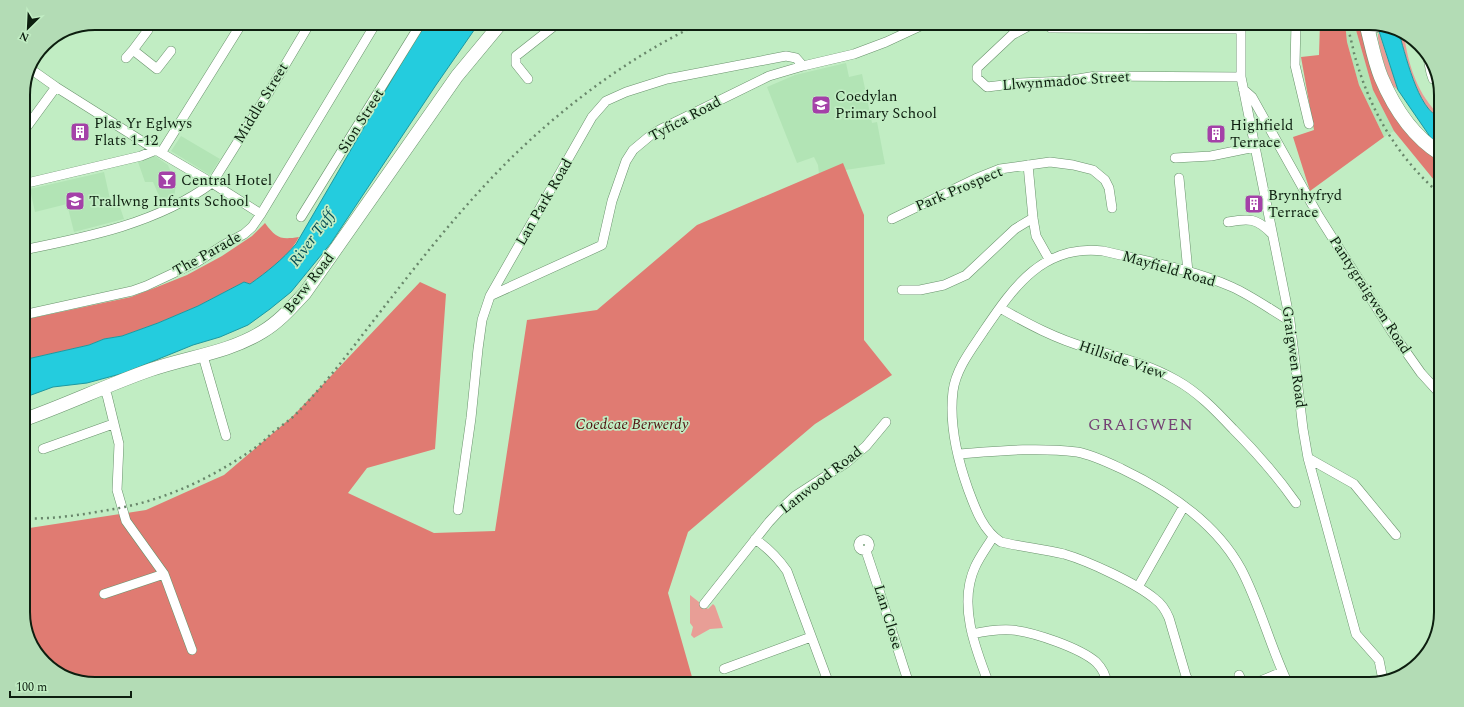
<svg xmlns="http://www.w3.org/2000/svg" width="1464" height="707" font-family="Spectral,serif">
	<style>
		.built { fill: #b2e4b5 }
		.green { fill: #e89e96 }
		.forest { fill: #e07b72 }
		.water { fill: #24ccde; stroke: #1d98a0 }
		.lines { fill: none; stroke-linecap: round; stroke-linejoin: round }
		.minor-casing { stroke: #69926c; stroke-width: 10 }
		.secondary-casing { stroke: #69926c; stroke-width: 14 }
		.primary-casing { stroke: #69926c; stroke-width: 15 }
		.minor { stroke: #fff; stroke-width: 9 }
		.secondary { stroke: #fff; stroke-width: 13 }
		.primary { stroke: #fff; stroke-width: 14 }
		.rail { stroke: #69876b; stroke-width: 2.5; stroke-dasharray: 2 4; stroke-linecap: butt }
		.labels { text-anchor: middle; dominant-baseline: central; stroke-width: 3.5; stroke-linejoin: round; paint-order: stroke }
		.street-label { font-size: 15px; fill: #0d1e0f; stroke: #c1edc3 }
		.poi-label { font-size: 15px; fill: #0d1e0f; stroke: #c1edc3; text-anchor: start }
		.park-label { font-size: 15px; font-style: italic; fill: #4f100e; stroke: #c1edc3 }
		.water-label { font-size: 16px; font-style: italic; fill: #074c54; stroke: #c1edc3 }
		.quarter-label { font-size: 17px; letter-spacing: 1px; fill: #744274; stroke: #c1edc3 }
		.rim { fill: none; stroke: #0d1e0f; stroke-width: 2 }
	</style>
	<rect width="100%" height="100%" fill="#c1edc3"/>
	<path class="built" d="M1345,23h9l19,67 21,41 -10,6 -25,-52 -12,-43z
		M846,63l3,14 13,-3 10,49 5,-1 8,42 -66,10 -1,-9 -4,-8 -17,6 -30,-76 28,-12z
		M181,136l39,23 -10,16 -39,-24z
		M155,156l13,9 8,19 -2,14 -8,2 -3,5 -10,-23h-8l-7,-20z
		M104,172l6,27 7,-1 7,21 -50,13 -7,-28 -32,8 -5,-23z"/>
	<path class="green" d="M1398,30l6,3c3,29 14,64 37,83v2c-24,-7 -36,-67 -43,-88z
		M1379,33l19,57c-1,-1 -4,-3 -5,-4 -5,-7 -16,-44 -15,-52z
		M690,595l18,14 5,-5 2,2 8,22 -13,1 -16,9 -3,-3 2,-8 -3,-4z"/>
	<path class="forest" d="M1320,23h25l2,19 12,43 25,52 -74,54 -17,-54 21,-7 -13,-73 18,-2z
		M1354,23h6l44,105 21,23 16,9v24l-7,-4 -40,-49 -21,-41z
		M843,163l21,52v125l28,35 -77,49 -127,108 -20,61 26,91h-599l-32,-7 -28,-25 -12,-35v-88l123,-19 78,-35 69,-59 127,-134 26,12 -11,155 -68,19 -19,25 86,40 61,-2 32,-211 70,-10 100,-85z
		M265,223c11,15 15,17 34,14 -11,21 -30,34 -49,47l-6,-2 -46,24 -40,17 -36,13 -18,3 -15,6 -66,15v-40l108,-23 26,-10 30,-12 35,-19 30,-20z"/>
	<path class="water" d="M427,23h52l-43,62 -105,158 -40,49 -21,17 -22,16 -28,12 -27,8 -69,28 -37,10 -34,4 -30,11v-38l66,-15 15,-6 18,-3 36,-13 40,-17 46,-24 6,2c17,-12 32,-24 46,-40l120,-206z
		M1377,25l21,5c7,21 19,81 43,88v28l-8,-5 -35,-51z"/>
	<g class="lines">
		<g class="minor-casing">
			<path id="minor" d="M150,23l-2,7 -15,20 24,19 14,-18
				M1034,23l-22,12 -35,33v10l10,9 33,-4 46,-2 30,-5 145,1
				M1044,23l7,5 190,1
				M1241,23v54l49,244 13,108 5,29 48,176 23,26 4,20
				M1296,23l-1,42 14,59
				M1368,30l15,-4
				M1427,53l4,20 2,6 5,2
				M126,58l7,-8
				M32,70l24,17 100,63 56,33 49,31
				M528,79l-12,-15v-8l42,-33
				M1243,89l9,8 66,118 74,117 29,41 20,22
				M23,132l33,-45
				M161,153l81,-130
				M1175,158l36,-2 44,-9
				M1028,165l5,53 3,18 13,23
				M1179,178l9,94
				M23,184l118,-28 15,-6
				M301,217l120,-194
				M892,219l83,-40 25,-10 50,-7 23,3 20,5 12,10 4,8 3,20
				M1228,222c21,-4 29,-4 44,12
				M23,250c65,-13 135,-27 189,-67l57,-91 41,-69
				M902,290h18l24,-5 22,-10 49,-46 18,-11
				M490,296l112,-51 10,-44 14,-40 7,-11 18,-15 10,-6 108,-53 34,-10 51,-12 32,-12 41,-19
				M1000,308c28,16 56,31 88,40 30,9 60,16 88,32 22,12 40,31 57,49 23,23 44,47 63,74
				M23,315l109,-24 14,-5 51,-24 25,-16 22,-12 8,-7 9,-13 115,-191
				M203,356l23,80
				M103,389l4,6 12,49 -2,46 9,31 38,53 28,76
				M43,449l70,-25
				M958,454c39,-3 79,-7 119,-2 16,3 30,10 45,17 46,22 94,54 119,100 19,36 29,77 47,115
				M1308,458l46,26 42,51
				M458,510l13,-92 7,-69 4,-29 8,-24 102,-179 14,-16 20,-9 41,-13 119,-23 10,2 7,8
				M755,539c13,9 23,19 32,32l42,113
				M858.5 545a5.5 5.5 0 1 1 11 0a5.5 5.5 0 1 1-11 0Z
				M866,551l10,30 33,103
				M1138,587l46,-81
				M104,594l60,-20
				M704,604l65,-82 13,-14 13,-12 51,-33 20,-17 20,-24
				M972,634c14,-3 26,-5 40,-4 22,2 68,18 84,32 6,6 10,14 11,22
				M724,669l87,-32
				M1239,675l4,9
				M989,684c-14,-36 -31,-80 -14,-117 5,-11 12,-20 18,-30
				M1190,684l-4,-8 -17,-58c-3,-7 -7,-14 -14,-19 -19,-16 -67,-38 -91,-45 -21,-5 -42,-7 -63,-12 -18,-11 -26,-34 -33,-53 -11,-31 -19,-65 -15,-98 3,-22 18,-41 30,-59 30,-44 59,-88 120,-81 43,10 88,18 129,36 20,9 39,23 58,34
				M1253,684l29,-12"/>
		</g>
		<g class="secondary-casing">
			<path id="secondary" d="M23,420c43,-15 84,-35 127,-50 37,-13 78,-17 112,-38 17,-10 30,-25 43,-39l152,-217 44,-53"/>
		</g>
		<g class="primary-casing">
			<path id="primary" d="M1366,23c5,18 8,37 15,54 13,31 31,59 60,77"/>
		</g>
		<use href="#minor" class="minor"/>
		<use href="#secondary" class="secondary"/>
		<use href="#primary" class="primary"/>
		<path class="rail" d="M1347,23c2,10 5,20 7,30 15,56 43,104 87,142
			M23,518c29,2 63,-4 91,-9 47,-8 92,-28 132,-55 10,-6 19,-14 27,-22 7,-5 14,-10 21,-16 27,-27 50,-57 73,-87 38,-49 76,-99 119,-145 59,-64 136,-124 215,-161"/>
	</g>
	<defs>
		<g id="school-square" transform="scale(1)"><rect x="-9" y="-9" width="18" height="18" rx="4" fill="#a441a8" stroke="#c1edc3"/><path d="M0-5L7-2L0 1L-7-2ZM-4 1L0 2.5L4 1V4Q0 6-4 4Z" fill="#fff"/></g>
		<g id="building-square" transform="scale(1)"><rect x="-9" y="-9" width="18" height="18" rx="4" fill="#a441a8" stroke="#c1edc3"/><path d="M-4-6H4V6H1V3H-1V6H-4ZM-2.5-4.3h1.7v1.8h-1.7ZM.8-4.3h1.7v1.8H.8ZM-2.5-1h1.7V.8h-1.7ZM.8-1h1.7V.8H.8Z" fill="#fff"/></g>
		<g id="bar-square" transform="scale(1)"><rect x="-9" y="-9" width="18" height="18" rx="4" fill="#a441a8" stroke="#c1edc3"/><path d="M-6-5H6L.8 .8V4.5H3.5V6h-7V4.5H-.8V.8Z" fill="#fff"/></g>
	</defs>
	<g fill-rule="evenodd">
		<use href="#school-square" x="821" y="105"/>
		<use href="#building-square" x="80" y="132"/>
		<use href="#building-square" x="1216" y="134"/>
		<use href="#bar-square" x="167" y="180"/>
		<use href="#school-square" x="75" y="201"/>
		<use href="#building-square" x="1254" y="204"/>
	</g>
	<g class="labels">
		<g class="street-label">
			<text transform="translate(1066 81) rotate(-4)">Llwynmadoc Street</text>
			<text transform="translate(261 103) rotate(-59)">Middle Street</text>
			<text transform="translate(685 119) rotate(-28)">Tyfica Road</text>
			<text transform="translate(361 121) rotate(-58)">Sion Street</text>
			<text transform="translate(959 189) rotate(-23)">Park Prospect</text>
			<text transform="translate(544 202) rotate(-60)">Lan Park Road</text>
			<text transform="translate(207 254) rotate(-29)">The Parade</text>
			<text transform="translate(1169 269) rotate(16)">Mayfield Road</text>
			<text transform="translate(309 283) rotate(-52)">Berw Road</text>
			<text transform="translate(1370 295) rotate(57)">Pantygraigwen Road</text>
			<text transform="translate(1294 357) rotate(82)">Graigwen Road</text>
			<text transform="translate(1122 360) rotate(19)">Hillside View</text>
			<text transform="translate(821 480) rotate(-38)">Lanwood Road</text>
			<text transform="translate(888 617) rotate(73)">Lan Close</text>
		</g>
		<g class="poi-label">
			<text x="835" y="96">Coedylan<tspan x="835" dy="17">Primary School</tspan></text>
			<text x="94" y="123">Plas Yr Eglwys<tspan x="94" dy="17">Flats 1-12</tspan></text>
			<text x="1230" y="125">Highfield<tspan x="1230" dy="17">Terrace</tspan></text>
			<text x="181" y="180">Central Hotel</text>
			<text x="1268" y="195">Brynhyfryd<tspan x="1268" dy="17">Terrace</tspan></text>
			<text x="89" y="201">Trallwng Infants School</text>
		</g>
		<g class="park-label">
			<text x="632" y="424">Coedcae Berwerdy</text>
		</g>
		<g class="water-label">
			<text transform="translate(312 238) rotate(-54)">River Taff</text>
		</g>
		<g class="quarter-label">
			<text x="1141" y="425">GRAIGWEN</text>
		</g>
	</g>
	<path d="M0 0H1464V707H0ZM95 30H1369A65 65 0 0 1 1434 95V612A65 65 0 0 1 1369 677H95A65 65 0 0 1 30 612V95A65 65 0 0 1 95 30Z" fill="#b3dcb5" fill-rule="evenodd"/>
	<path class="rim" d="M95 30H1369A65 65 0 0 1 1434 95V612A65 65 0 0 1 1369 677H95A65 65 0 0 1 30 612V95A65 65 0 0 1 95 30Z"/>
	<g transform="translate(28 28) rotate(204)" stroke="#c1edc3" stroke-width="3" paint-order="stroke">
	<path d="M0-3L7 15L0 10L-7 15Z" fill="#0d1e0f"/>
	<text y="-6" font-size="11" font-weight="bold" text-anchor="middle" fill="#0d1e0f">N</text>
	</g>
	<path d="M10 691v6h121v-6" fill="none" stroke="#0d1e0f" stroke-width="2"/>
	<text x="16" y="691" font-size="12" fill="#0d1e0f" stroke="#c1edc3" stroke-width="3" paint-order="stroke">100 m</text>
</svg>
